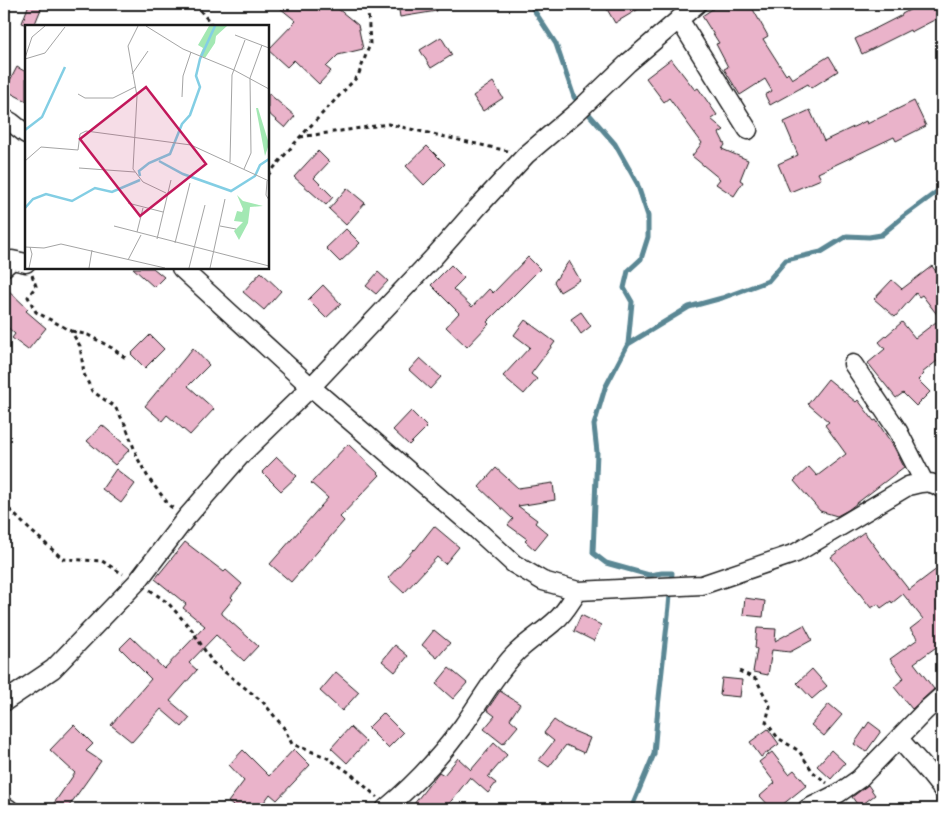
<svg xmlns="http://www.w3.org/2000/svg" width="946" height="813" font-family="'Gochi Hand',sans-serif">
	<style>
		.lines { fill: none; stroke-linecap: round; stroke-linejoin: round }
		.stream { stroke: #5a8794; stroke-width: 5 }
		.building { fill: #eab3ca; stroke: #1c1c1c }
		.street-casing { stroke: #1c1c1c; stroke-width: 21 }
		.path { stroke: #1c1c1c; stroke-width: 3; stroke-dasharray: 4 4; stroke-linecap: butt }
		.street { stroke: #fff; stroke-width: 18 }
		.inset-river { fill: none; stroke: #83cee4; stroke-width: 2.5 }
		.inset-road { fill: none; stroke: #a4a4a4; stroke-width: 1 }
		.view { fill: #c2185b; fill-opacity: 0.15; stroke: #c2185b; stroke-width: 2.5 }
		.inset-edge { fill: none; stroke: #1c1c1c; stroke-width: 2.5 }
	</style>
	<rect width="100%" height="100%" fill="#fff"/>
	<filter id="ink" filterUnits="userSpaceOnUse"><feTurbulence type="fractalNoise" baseFrequency=".02" numOctaves="2"/><feDisplacementMap in="SourceGraphic" scale="10" xChannelSelector="R" yChannelSelector="G"/><feConvolveMatrix kernelMatrix="1 2 1 2 8 2 1 2 1" color-interpolation-filters="sRGB"/></filter>
	<g filter="url(#ink)">
		<g class="lines">
			<path class="stream" d="M530,4l26,40 18,53 41,47 22,39 11,33v21l-7,22 -13,12 -4,17 8,14 -4,42 -23,44 -11,37 3,27 -4,101 13,10 43,12 13,-2h10l-3,33 -11,101 -4,47 -23,55
				M628,344l61,-37 33,-9 46,-17 18,-21 35,-8 26,-16 22,1 12,-2 23,-19 38,-28"/>
		</g>
		<path class="building" d="M29,4h14l-9,22h-3l-9,-3z
			M275,4h57l26,21 5,24 -25,6 -12,12 5,4 -12,13 -25,-24 -7,7 -19,-17 28,-29z
			M398,4h38l1,7 -37,6z
			M604,4h43l-32,19z
			M720,4h30l18,32 -5,3 23,36 2,-2 4,6 37,-23 9,15 -27,17 -3,-4 -38,21 -5,-10 7,-4 -7,-12 -25,16 -16,-26 4,-2 -12,-23 3,-1 -17,-27z
			M921,4h21v12l-31,16 -1,-2 -48,24 -7,-15 47,-24v-1z
			M441,37l11,18 -21,13 -11,-18z
			M671,59l24,31 3,-2 19,27 -6,4 13,11 -5,3 6,12 -3,4 26,11 -8,20 3,2 -9,14 -18,-12 4,-5 -28,-23 10,-13 -33,-45 -5,4 -18,-24z
			M17,67l9,5v29l-21,-11z
			M493,82l10,16 -20,13 -10,-15z
			M268,93l27,23 -10,12 -17,-15z
			M914,101l12,25 -30,15 -2,-4 -76,36 3,6 -31,13 -12,-28 20,-9 -14,-33 26,-12 14,31 42,-20 1,3z
			M427,146l18,18 -21,21 -18,-19z
			M318,151l11,11 -15,16 19,19 -7,8 -32,-28z
			M347,188l18,15 -19,22 -17,-16z
			M346,229l14,14 -20,19 -14,-14z
			M528,257l12,12 -53,53 2,2 -22,23 -21,-20 13,-14 -28,-28 20,-20 13,13 -11,11 19,18 17,-18 4,4z
			M569,261l11,19 -20,12 -6,-10z
			M932,266l10,14v41l-20,-26 -3,2 -3,-4 -21,24 -21,-18 18,-19 10,9z
			M133,268h20l11,9 -10,10z
			M261,272l20,19 -17,19 -21,-18z
			M378,272l10,9 -12,13 -10,-8z
			M323,285l18,19 -15,14 -18,-18z
			M4,286l24,23 -2,2 20,17 -18,22 -16,-12 3,-4 -11,-10z
			M581,312l10,14 -10,8 -10,-15z
			M525,320l30,22 -24,32 6,5 -13,15 -21,-18 27,-29 -16,-12z
			M902,322l13,16 21,-16 6,9v26l-20,16 2,1 -6,6 12,12 -14,14 -13,-13 -7,5 -28,-35 17,-14 -6,-7z
			M150,335l14,14 -19,19 -14,-14z
			M193,348l16,17 -21,21 26,23 -24,26 -23,-20 -5,6 -17,-15z
			M420,358l21,19 -11,12 -21,-19z
			M828,379l28,23 2,-2 16,21 2,-1 18,27 10,20 -56,43 -11,6 -17,-5 -26,-30 15,-14 8,9 29,-22 -21,-29 4,-3 -21,-18z
			M411,411l16,16 -18,18 -16,-15z
			M102,425l28,24 -15,16 -28,-24z
			M348,444l32,31 -40,42 4,4 -53,61 -21,-18 58,-66 -17,-15z
			M277,457l20,19 -16,15 -19,-19z
			M496,468l22,20 35,-5 2,17 -37,6 19,14 -2,3 13,11 -13,16 -10,-9 2,-2 -19,-14 5,-6 -34,-32z
			M116,469l19,15 -14,19 -19,-14z
			M434,526l25,21 -14,17 -8,-7 -33,36 -16,-15 26,-29 1,1z
			M864,532l20,27v-1l25,32 33,-25v78l-28,20 20,26 -22,20 -18,-22 10,-9 -14,-19 28,-20 -8,-10 13,-10 -20,-25 -11,9 -1,-2 -10,7 -3,-4 -7,4 -40,-51z
			M185,542l39,30 2,-2 16,14 -11,13 2,2 -11,13v2l36,32 -14,15 -28,-26 -27,28 8,7 -27,31 20,17 -8,9 -21,-18 -29,33 -21,-17 40,-46 -31,-31 11,-11 33,32 41,-43 -22,-18 3,-4 -31,-25z
			M745,598l20,3 -2,16 -20,-2z
			M581,615l20,10 -7,16 -20,-10z
			M804,625l8,15 -22,12 -18,-2 -4,25 -15,-3 4,-23 -2,-1 2,-20 19,1 -1,12z
			M434,630l16,13 -13,15 -15,-13z
			M395,645l13,11 -13,16 -13,-11z
			M449,668l18,15 -14,16 -17,-15z
			M812,669l15,17 -15,13 -15,-16z
			M336,672l23,20 -17,19 -22,-20z
			M722,678l20,2 -2,17 -20,-2z
			M500,691l20,13 -10,15 8,7 -15,18 -19,-15 11,-13 -8,-6z
			M829,704l13,11 -18,21 -13,-11z
			M383,713l20,20 -15,15 -20,-20z
			M554,720l10,7 26,11 -6,15 -18,-8 -17,22 -10,-7 15,-19 -10,-8z
			M869,722l12,9 -15,21 -12,-8z
			M74,725l19,19 -7,7 15,10 -34,48h-17l25,-36 -25,-23z
			M350,727l16,15 -19,21 -16,-15z
			M768,729l11,15 -18,13 -11,-15z
			M494,743l13,12 -19,22 8,6 -8,10 -18,-16 -25,32h-35l29,-37 5,3 14,-17 13,12z
			M294,749l16,16 -33,35 -7,-6 -11,15h-22l-9,-7 16,-21 -15,-16 14,-15 26,26z
			M831,750l14,13 -14,16 -14,-13z
			M772,752l17,22 5,-4 13,15 -30,24h-5l-12,-13 15,-13 -16,-21z
			M868,785l7,10 -16,12 -7,-10z"/>
		<g class="lines">
			<g class="street-casing">
				<path id="street" d="M679,19l69,111
					M4,118l7,4 15,12
					M4,267l8,-7 14,3
					M181,268l130,119 166,143 37,34 29,17 35,10 124,-6 94,-32 112,-67c13,-3 23,-7 34,3
					M853,364l45,67 26,51
					M4,702l49,-33 84,-87 49,-64 55,-63 70,-68 122,-129 44,-50 49,-53 52,-44 50,-48 69,-59
					M899,739l31,35 12,15
					M4,806l5,3
					M385,809c29,-24 56,-53 78,-83 17,-24 31,-50 51,-71 12,-13 28,-22 41,-34 10,-8 16,-20 23,-30
					M807,809l32,-16 20,-14 66,-68 17,-15"/>
			</g>
			<path class="path" d="M195,4l18,22
				M300,137l88,-13 120,27
				M268,175l32,-38 58,-61 12,-32 -2,-33 -3,-7
				M32,275l4,11 -8,11 8,15 35,19 9,15 4,28 8,17 23,16 10,17 13,35 11,20 21,27 4,3
				M72,331l16,4 24,13 15,11
				M4,504l24,24 35,31 39,2 21,13
				M150,590l18,13 24,27 20,32 51,40 21,26 8,16 34,13 24,16 27,24
				M739,671l17,8 14,27 -4,16 12,16 21,13 14,21 14,11"/>
			<use href="#street" class="street"/>
		</g>
	</g>
	<g transform="translate(25 25)">
		<rect width="244" height="244" fill="#fff"/>
		<path d="M184,1h18l-11,10 -1,7 -10,15 -5,-3 3,-7 -5,-3zM231,83h2l11,36 -4,12zM212,170l6,6 20,5 -13,1 -2,16 -9,17 -5,-9 9,-9 -9,-1 3,-10 5,1 1,-3z" fill="#a3e8b3"/>
		<path class="inset-river" d="M0,105l17,-13 23,-50M134,136l24,13 48,17 24,-15 5,-11 9,-6M115,151l-1,-5 10,-8 21,-9 12,-30 8,-9 10,-28 -4,-11 4,-17 15,-33M0,183l8,-9 13,-5 26,7 23,-13 17,4 28,-12"/>
		<path class="inset-road" d="M113,1l-10,20 9,50 -4,73 10,13 23,11M121,1l37,23 51,21 35,19M210,10l34,13M0,33l7,-21 13,-11M0,34l20,-6 20,-26M107,49l16,-23M53,69l7,4h28l22,-11M157,72l1,-21 8,-24M0,136l16,-14 37,3 2,-16 6,-3 105,14 78,36M205,137l2,-87 13,-35M54,143l56,4M219,144l7,-16 -1,-75 12,-33M242,156l-1,14 3,5M103,178l35,9M89,201l155,40M195,201l16,3M112,207l6,-24M132,214l14,-59M150,218l15,-60M0,222l19,1 17,-4 104,24M103,235l13,-25M4,243l3,-14 -2,-7M64,243l3,-18M164,243l16,-63M185,243l15,-69"/>
		<path class="view" d="M121,62l60,77 -66,52 -60,-77z"/>
		<rect width="244" height="244" class="inset-edge"/>
	</g>
	<rect width="946" height="813" fill="none" stroke="#fff" stroke-width="20"/>
	<rect x="10" y="10" width="926" height="793" fill="none" stroke="#1c1c1c" stroke-width="2" filter="url(#ink)"/>
</svg>
